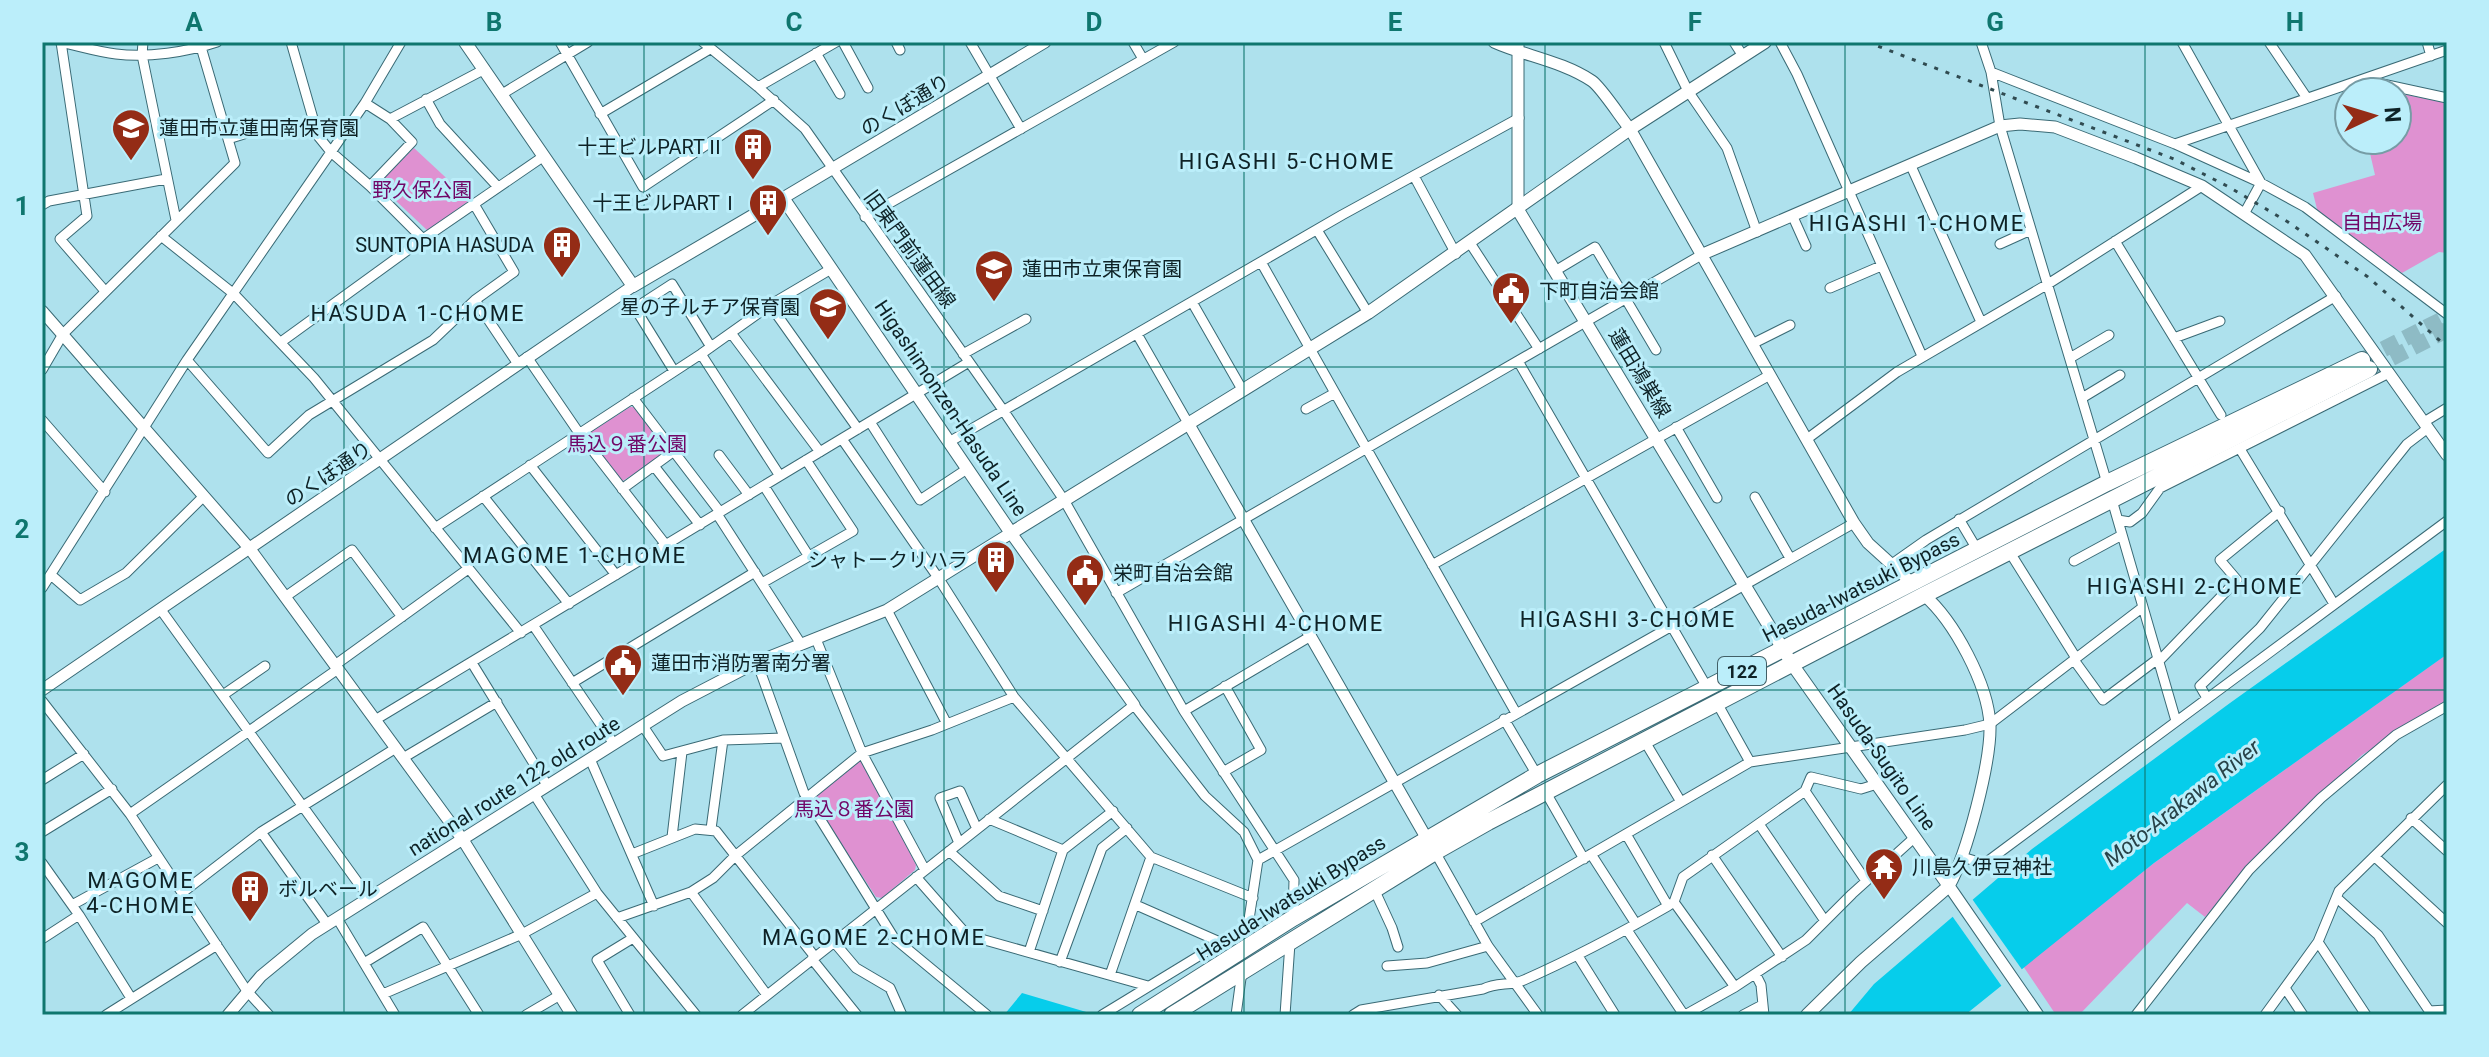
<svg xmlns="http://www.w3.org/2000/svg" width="2489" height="1057" font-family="Roboto,'Noto Sans JP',sans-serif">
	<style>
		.green { fill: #df91d1 }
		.water { fill: #06cdeb }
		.pier { fill: #aee1ed }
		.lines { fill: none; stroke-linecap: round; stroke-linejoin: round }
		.trunk-tunnel { stroke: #8ebbc5; stroke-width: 16; stroke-dasharray: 16 8; stroke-linecap: butt }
		.minor-casing { stroke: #3a6a75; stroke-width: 11 }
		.tertiary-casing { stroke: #3a6a75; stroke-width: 13 }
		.secondary-casing { stroke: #3a6a75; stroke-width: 14 }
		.trunk-casing { stroke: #3a6a75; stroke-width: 18 }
		.minor { stroke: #fff; stroke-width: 9 }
		.tertiary { stroke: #fff; stroke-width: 11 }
		.secondary { stroke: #fff; stroke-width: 12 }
		.trunk { stroke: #fff; stroke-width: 16 }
		.rail { stroke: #304b51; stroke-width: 3; stroke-dasharray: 4 8; stroke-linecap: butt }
		.grid { fill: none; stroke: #0f766e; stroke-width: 2; stroke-opacity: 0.55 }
		.labels { text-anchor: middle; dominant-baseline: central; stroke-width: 6; stroke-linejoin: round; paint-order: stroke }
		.shield { fill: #bbeefa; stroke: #425f66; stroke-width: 2 }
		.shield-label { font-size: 18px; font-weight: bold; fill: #0e2226 }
		.street-label { font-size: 20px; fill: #0e2226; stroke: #bbeefa }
		.poi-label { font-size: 20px; fill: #0e2226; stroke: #bbeefa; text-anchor: start }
		.park-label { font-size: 20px; fill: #710667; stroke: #bbeefa }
		.neighbourhood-label { font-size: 22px; letter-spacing: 2px; fill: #0e2226; stroke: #bbeefa }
		.water-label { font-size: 22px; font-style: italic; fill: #284248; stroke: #bbeefa }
		.neatline { fill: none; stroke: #0f766e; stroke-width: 3 }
		.grid-label { font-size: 26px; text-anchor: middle; font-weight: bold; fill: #0f766e }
	</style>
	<rect width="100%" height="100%" fill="#aee1ed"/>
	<path class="green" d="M2397,93l50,10v150l-8,-1 -37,21 -84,-60 -5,-20 62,-18 -8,-35h30z
		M414,148l56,52 -42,31 -50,-47z
		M630,407h5l32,41v5l-46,29 -33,-42v-6z
		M2447,654v47l-85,54 -100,95 -57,67 -18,-14 -108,112h-23l-33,-49 131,-103z
		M858,761h5l53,104 -1,5 -33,28 -6,-1 -61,-93v-7z"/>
	<path class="water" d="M2447,548l-1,107 -292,208 -189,152h-117l26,-31 158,-135 198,-146z
		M1022,993l71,21 -89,1z"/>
	<path class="pier" d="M1970,896l53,75 -20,17 -53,-75z"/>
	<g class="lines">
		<path class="trunk-tunnel" d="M2362,360l85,-43
			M2370,369l77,-39"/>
		<g class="minor-casing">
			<path id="minor" d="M60,42c19,4 38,10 56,12 32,4 71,-2 101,-12
				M61,42l26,174 -27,23 45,52
				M143,42l-1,13 34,165
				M291,42l27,94 13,16 39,34 53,53
				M560,42l83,145 131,-87
				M703,42l55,45 47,42 198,281 61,90 120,211 110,169 -1,38
				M843,42l25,46
				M896,42l4,8
				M970,42l51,87
				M1133,42l10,17
				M1664,42l24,49 39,57 30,84
				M1734,42l9,14
				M1780,42l17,32 125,282
				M1981,42l10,30 9,54 107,357
				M2182,42l79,141 -17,31
				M2269,42l38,56
				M2427,42l4,14
				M816,53l24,41
				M1991,72l184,72 86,39 44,24 142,107
				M2364,80l83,18
				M758,87l78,-45
				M502,94l86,-52
				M426,99l14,25 58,63
				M365,103l25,16 22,23 -42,44
				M600,114l110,-65
				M390,119l95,-50
				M228,139l32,-10
				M2175,144l272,-94
				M1911,166l70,156
				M1414,176l42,78
				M42,205l7,-4 117,-22
				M865,217l309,-175
				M1793,217l13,29
				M1317,230l51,83
				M161,236l73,58 80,84 207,255
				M2115,241l106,174
				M1470,243l69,106
				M2000,244l31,-14
				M1261,262l255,451
				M1555,271l40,-24 61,103
				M1830,288l51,-22
				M475,300l43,64
				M1192,302l51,89
				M770,305l88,124
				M731,333l89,119
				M1137,334l51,89
				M2174,338l46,-17
				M281,342l142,-103 121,-83
				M1752,344l38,-19
				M701,354l79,122
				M963,354l63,-35
				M527,357l52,76 87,112
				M2070,358l39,-23
				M187,360l81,93 41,-38 124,-75 42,-40 39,-28 -40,-68
				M1518,361l190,328
				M42,370l21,-36 172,-171 -34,-116
				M674,371l-39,-63 37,-24 39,63
				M633,398l87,114
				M2082,398l38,-23
				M1306,409l29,-16
				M42,420l63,72
				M870,422l50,78 47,-31
				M2424,422l23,-14
				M1676,427l41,71
				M842,439l97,140 75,118 137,160 102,41
				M1807,439l90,-67 151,-88 154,-98
				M949,442l393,-227 177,-97
				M2240,449l94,155
				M719,455l30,40
				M530,465l86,110
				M654,466l46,59
				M764,486l44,69
				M622,489l52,-38
				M483,496l86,108
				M1755,497l35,61
				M2112,500l64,221
				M717,514l84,130
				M1959,519l19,32
				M2118,520l12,2 12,-9 18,-25 229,-115
				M435,528l266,-174 69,-49 61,-36
				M2009,551l67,107
				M2074,561l48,-26
				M1892,564l34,-24 410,-244
				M1432,565l338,-190
				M51,575l29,25 46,-27 78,-77
				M762,583l91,-52 -47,-71
				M42,588l145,-228 178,-257 36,-61
				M1116,593l587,-339
				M285,597l67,-47 50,67
				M161,610l208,288
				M887,610l60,114
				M533,625l81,119
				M816,639l46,114 63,117
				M2074,660l29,40 56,-42
				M2160,660l77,-80 -17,-20 60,-49
				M757,662l47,131 90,145 93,77
				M472,663l75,122
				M335,665l133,-96
				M572,683l183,-111
				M223,695l42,-29
				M2207,698l-7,-12 60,-58 147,-184 21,-16
				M42,701l88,113 117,177 22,24
				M1717,703l33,59
				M1184,711l127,-75
				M1504,719l33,56
				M375,720l594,-358
				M643,726l20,30 60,-16 60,-2
				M1644,740l37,62
				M403,758l94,-56
				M590,759l64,147
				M1223,772l38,-22 -36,-64
				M42,780l42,-26
				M1545,791l39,68
				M1805,791l61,90
				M534,794l63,99 99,122
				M130,814l208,-145
				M2411,818l36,33
				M989,819l74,31
				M1759,824l66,97
				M711,829l12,-89
				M42,832l70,-43
				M261,832l66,92
				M1626,834l42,72
				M672,837l10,-85
				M959,843l-19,-45 20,-7 17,38
				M949,851l50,45 44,15
				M1435,852l53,94 50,69
				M632,854l63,-25 21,2 99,126
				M1591,854l45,70
				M1712,855l70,102
				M1962,857l20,6 6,-2 459,-340
				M2375,857l72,66
				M1258,860l596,-337
				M42,863l37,52 52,83
				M916,877l51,58 181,51
				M1374,889l18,39 6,19
				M691,892l76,103
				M182,893l79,-61 135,-84
				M2337,898l41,37 54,80
				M1674,902l61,85
				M72,905l86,-47
				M1136,905l84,37
				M337,918l58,97
				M617,918l74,-26 22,-14 22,-22 127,-103 70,-23 82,-33
				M1474,922l276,-160 215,-32 25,-6 153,-117
				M1627,930l57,85
				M42,939l37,-24
				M834,942l22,26 34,20 12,27
				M2318,942l48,73
				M1029,952l34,-102 50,-39
				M1578,956l37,59
				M812,959l45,56
				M1060,962l42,-114 25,-20
				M364,963l59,-36 56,88
				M1387,966l40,-3 61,-17
				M1110,975l41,-118
				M1756,975l5,10 3,30
				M2285,988l18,27
				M383,994l139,-60 75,-41
				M1439,995l18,20
				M2429,1011l18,-1
				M106,1015l111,-70
				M526,1015l34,-20
				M630,1015l-33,-55 36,-22
				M742,1015l392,-310 71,91 39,36 14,28 -10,66 -146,89
				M1236,1015l6,-44
				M1285,1015l5,-72
				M1353,1015l8,-5 122,-21c14,-7 27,-3 41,-9 50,-22 97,-47 144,-74l6,-4 9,-25 122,-86 6,-14 50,12 16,-5
				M1685,1015l50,-28 71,-47 46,-46 62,-56
				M1743,1015l19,-10
				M2136,1015l113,-145 72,-72 75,-63 51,-29
				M2265,1015l53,-73 21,-51 108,-106"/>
		</g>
		<g class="tertiary-casing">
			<path id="tertiary" d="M1494,42c31,14 68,19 98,39 9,6 29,37 38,48l224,394 14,20 44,40
				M783,198l262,-156
				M1518,210v-168
				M1703,254l297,-128 20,-2 35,3 81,31 66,28 103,69 142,200
				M42,311l208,238 213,291 109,175
				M1188,423l243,423
				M1924,595c30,26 64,89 66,130 1,37 -23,129 -41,161l89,129
				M42,690l591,-404
				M228,1015l33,-39 51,-42 370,-233 75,-39 130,-52 124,-77 123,172"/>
		</g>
		<g class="secondary-casing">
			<path id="secondary" d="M465,42l168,244 150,-88 228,335 357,-220 262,-184 135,-87
				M1518,210l274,454 157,222 -88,76 -54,53"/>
		</g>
		<g class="trunk-casing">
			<path id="trunk" d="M1140,1015l153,-97 244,-143 570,-292 255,-123
				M1172,1015l263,-163 53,-30 436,-227 445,-226"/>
		</g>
		<use href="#minor" class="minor"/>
		<use href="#tertiary" class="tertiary"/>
		<use href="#secondary" class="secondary"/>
		<use href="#trunk" class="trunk"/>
		<path class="rail" d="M1867,42l307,117 55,28 59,35 80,55 79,70"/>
	</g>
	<path class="grid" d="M344,42v973M644,42v973M944,42v973M1244,42v973M1545,42v973M1845,42v973M2145,42v973M42,367h2405M42,690h2405"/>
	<defs>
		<g id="school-pin" transform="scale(2)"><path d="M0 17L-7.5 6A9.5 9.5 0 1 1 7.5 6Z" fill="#942c16" stroke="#bbeefa"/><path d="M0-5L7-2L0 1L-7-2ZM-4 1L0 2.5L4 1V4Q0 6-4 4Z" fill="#fff"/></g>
		<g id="building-pin" transform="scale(2)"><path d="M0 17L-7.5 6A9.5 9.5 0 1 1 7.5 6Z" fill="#942c16" stroke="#bbeefa"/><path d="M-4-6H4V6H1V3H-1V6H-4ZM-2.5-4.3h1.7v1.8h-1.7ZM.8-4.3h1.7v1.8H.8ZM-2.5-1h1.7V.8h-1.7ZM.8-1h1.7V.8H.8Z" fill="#fff"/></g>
		<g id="civic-pin" transform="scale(2)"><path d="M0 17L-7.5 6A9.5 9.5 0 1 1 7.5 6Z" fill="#942c16" stroke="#bbeefa"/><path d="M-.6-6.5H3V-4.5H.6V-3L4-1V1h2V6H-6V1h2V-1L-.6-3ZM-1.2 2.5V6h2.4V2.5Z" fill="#fff"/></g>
		<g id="temple-pin" transform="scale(2)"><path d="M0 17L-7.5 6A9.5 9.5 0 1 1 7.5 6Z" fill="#942c16" stroke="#bbeefa"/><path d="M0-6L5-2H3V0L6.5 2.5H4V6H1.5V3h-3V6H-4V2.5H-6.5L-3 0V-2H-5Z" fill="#fff"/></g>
	</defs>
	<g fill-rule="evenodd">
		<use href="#school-pin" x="131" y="128"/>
		<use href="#building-pin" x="753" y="147"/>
		<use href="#building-pin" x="768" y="203"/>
		<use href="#building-pin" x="562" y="245"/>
		<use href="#school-pin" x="994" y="269"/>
		<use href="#civic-pin" x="1511" y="291"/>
		<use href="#school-pin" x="828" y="307"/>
		<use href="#building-pin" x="996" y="560"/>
		<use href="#civic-pin" x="1085" y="573"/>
		<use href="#civic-pin" x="623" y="663"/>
		<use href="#temple-pin" x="1884" y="867"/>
		<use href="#building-pin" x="250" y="889"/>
	</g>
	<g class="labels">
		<rect class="shield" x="1718" y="657" width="48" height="28" rx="6"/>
		<g class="shield-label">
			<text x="1742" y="671">122</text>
		</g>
		<g class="street-label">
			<text transform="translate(905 105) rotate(-31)">のくぼ通り</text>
			<text transform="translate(910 249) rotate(54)">旧東門前蓮田線</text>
			<text transform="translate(1640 373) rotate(59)">蓮田鴻巣線</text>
			<text transform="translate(951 408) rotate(56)">Higashimonzen-Hasuda Line</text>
			<text transform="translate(328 474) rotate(-34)">のくぼ通り</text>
			<text transform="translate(1861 587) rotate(-27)">Hasuda-Iwatsuki Bypass</text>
			<text transform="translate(1882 757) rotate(55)">Hasuda-Sugito Line</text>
			<text transform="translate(514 786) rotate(-32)">national route 122 old route</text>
			<text transform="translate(1291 898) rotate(-32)">Hasuda-Iwatsuki Bypass</text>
		</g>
		<g class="poi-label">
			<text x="159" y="128">蓮田市立蓮田南保育園</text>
			<text x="725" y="147" text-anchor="end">十王ビルPARTⅡ</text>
			<text x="740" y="203" text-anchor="end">十王ビルPARTⅠ</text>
			<text x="534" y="245" text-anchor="end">SUNTOPIA HASUDA</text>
			<text x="1022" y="269">蓮田市立東保育園</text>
			<text x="1539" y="291">下町自治会館</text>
			<text x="800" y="307" text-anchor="end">星の子ルチア保育園</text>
			<text x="968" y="560" text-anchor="end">シャトークリハラ</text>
			<text x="1113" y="573">栄町自治会館</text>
			<text x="651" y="663">蓮田市消防署南分署</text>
			<text x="1912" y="867">川島久伊豆神社</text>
			<text x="278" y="889">ボルベール</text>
		</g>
		<g class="park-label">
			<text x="422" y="190">野久保公園</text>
			<text x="2382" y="222">自由広場</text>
			<text x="627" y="444">馬込９番公園</text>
			<text x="854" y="809">馬込８番公園</text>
		</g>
		<g class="neighbourhood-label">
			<text x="1287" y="161">HIGASHI 5-CHOME</text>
			<text x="1917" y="223">HIGASHI 1-CHOME</text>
			<text x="418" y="313">HASUDA 1-CHOME</text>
			<text x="575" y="555">MAGOME 1-CHOME</text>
			<text x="2195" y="586">HIGASHI 2-CHOME</text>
			<text x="1628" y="619">HIGASHI 3-CHOME</text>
			<text x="1276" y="623">HIGASHI 4-CHOME</text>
			<text x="141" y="880">MAGOME<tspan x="141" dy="25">4-CHOME</tspan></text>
			<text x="874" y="937">MAGOME 2-CHOME</text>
		</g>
		<g class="water-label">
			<text transform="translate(2182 803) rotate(-38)">Moto-Arakawa River</text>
		</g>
	</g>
	<rect width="2489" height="1057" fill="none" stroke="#bbeefa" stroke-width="88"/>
	<g transform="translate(2373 116) rotate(86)"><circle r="38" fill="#bbeefa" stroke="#769ca5" stroke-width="2"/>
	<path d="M0-6L14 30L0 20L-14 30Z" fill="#942c16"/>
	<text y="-12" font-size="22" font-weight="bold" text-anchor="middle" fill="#0e2226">N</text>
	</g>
	<rect x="44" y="44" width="2401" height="969" class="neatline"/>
	<g class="grid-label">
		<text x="194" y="31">A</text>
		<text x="494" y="31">B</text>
		<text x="794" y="31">C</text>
		<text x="1094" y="31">D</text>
		<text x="1395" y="31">E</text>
		<text x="1695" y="31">F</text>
		<text x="1995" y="31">G</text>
		<text x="2295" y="31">H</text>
		<text x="22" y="215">1</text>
		<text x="22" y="538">2</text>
		<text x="22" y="861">3</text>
	</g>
</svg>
